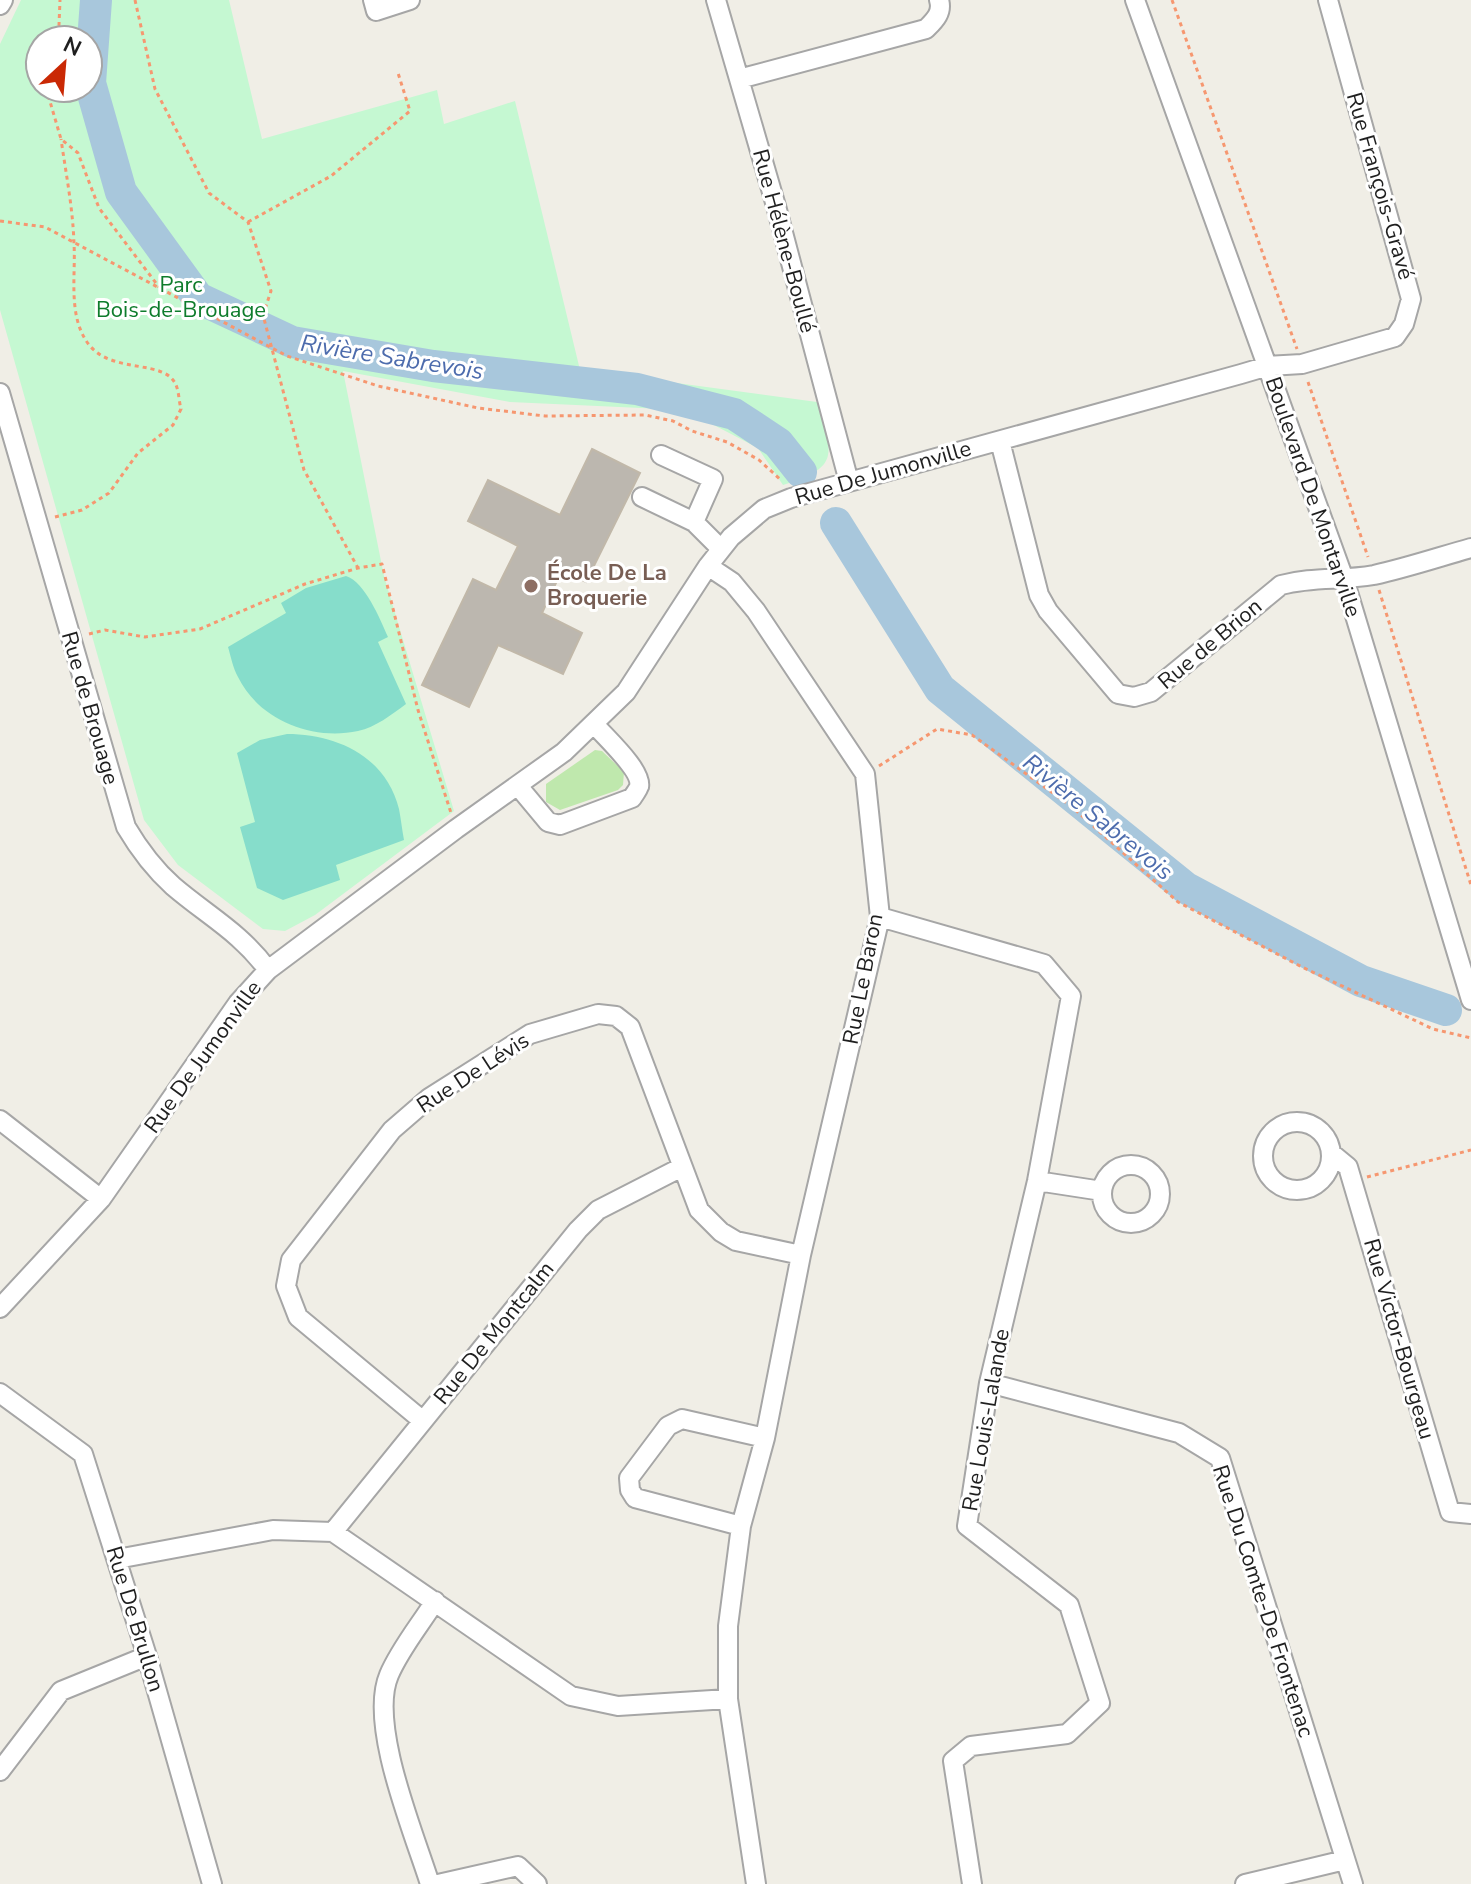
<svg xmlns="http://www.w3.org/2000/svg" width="1471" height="1884" font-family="'Nunito Sans',sans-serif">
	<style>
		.grass { fill: #bfe8ad }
		.park { fill: #c5f8d2; fill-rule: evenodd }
		.pitch { fill: #86ddcb }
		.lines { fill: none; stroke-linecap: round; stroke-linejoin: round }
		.river { stroke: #a8c7dc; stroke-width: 32 }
		.building { fill: #bcb7af; stroke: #c1b8a9; stroke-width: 2 }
		.minor-casing { stroke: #a6a6a6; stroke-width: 22 }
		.path { stroke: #f69770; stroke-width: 3; stroke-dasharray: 4 4; stroke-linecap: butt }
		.minor { stroke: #fff; stroke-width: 18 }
		.education-dot { fill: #8d6e63; stroke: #fff; stroke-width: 3 }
		.labels { text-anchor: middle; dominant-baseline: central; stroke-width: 6; stroke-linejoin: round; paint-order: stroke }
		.street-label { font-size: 22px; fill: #1f1f1f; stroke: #fff }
		.park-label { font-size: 22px; fill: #0e7c2c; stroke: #fff }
		.education-label { font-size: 22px; font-weight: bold; fill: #785e54; stroke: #fff; text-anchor: start }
		.water-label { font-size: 24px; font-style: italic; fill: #4d6cad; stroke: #fff }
	</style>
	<rect width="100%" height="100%" fill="#f0eee6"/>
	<path class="grass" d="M595,750l7,1 22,21 -1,13 -5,5 -58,20 -14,-8v-18z"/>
	<path class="park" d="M21,0h208l33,139 175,-49 7,34 71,-23 65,269 237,32c15,53 25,64 -34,83l-25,-37 -73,-38 -175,-8 -167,-31 41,205 70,235 -139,104 -30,16 -22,-2 -85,-64 -34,-45 -144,-510v-266zM40,40h48v48h-48z"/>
	<path class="pitch" d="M346,576c19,6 34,43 42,61l-10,5 28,62c-15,11 -30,23 -48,27 -46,10 -99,-11 -120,-54 -5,-9 -7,-20 -10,-30l58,-34 -5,-10 25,-15z
		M287,734c49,0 99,22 112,75 2,10 3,21 5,31l-68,25 4,15 -57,20 -26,-12 -17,-61 15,-5 -18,-69 23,-13z"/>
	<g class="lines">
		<path class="river" d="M96,0l-6,83 31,109 77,106 94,44 141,24 204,23 97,25 44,29 23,29
			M836,523l104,166 246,199 175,93 85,29"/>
	</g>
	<path class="building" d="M592,449l48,24 -54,109 -24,-12 -20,43 40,20 -19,41 -65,-29 -29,62 -47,-22 51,-106 23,11 22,-44 -50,-25 20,-41 72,35z"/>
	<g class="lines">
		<g class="minor-casing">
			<path id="minor" d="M373,0l3,11 34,-11
				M716,0l60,206 73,276
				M1135,0l209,579 127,421
				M0,5l3,-5
				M739,79l187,-50c8,-8 17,-16 13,-29
				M0,393l126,434c13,22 28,42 47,59 35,30 67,46 95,84
				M1000,441l39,154 9,16 70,83 16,3 17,-5 130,-107c33,-9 60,-4 93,-10 32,-7 65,-18 97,-27
				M661,455l52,24 -19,43 27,27
				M642,497l52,25
				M708,566l24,16 24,29 109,163 15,143 -79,338 -36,183 -24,88 -13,100v73l28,185
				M518,786l30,36 12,3 72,-27c0,0 7,-10 7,-11 4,-16 -34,-50 -44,-62
				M880,917l164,47 27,32 -34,185 -48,202 -22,143 102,79 31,98 -33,31 -96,12 -18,15 19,123
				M0,1120l101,79
				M1263 1156a34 34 0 1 1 68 0a34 34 0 1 1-68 0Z
				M1331,1153l17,14 102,345 21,2
				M1102 1194a29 29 0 1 1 58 0a29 29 0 1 1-58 0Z
				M1037,1181l65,10
				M0,1308l101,-109 137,-196 30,-33 188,-141 108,-77 62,-60 82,-126 23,-29 33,-28 27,-11 450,-124 27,-8 34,-2 93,-27 9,-13 7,-25 -83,-299
				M989,1383l190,50 41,25 133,426
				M0,1393l83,61 64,202 65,228
				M423,1421l-125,-104 -12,-31 5,-26 101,-130 37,-32 101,-64 68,-20 18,2 14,11 69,183 22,22 15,9 65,14
				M741,1526l-106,-28 -5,-8 -1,-12 39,-52 14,-7 83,19
				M333,1532l245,-302 20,-20 84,-43
				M117,1559l156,-29 60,2 238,164 47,10 110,-7
				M0,1771l61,-80 86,-35
				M430,1884c-16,-51 -62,-160 -41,-209 11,-26 31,-50 46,-74
				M438,1884l80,-18 19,18
				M1245,1884l100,-24"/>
		</g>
		<path class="path" d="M135,0l20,89 54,104 39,29 23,69 -8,24 41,155 54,98
			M1172,0l125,349
			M51,40l8,-15 1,-25
			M46,88l15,51 17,14 21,55 60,79
			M0,221l45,6 242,129 91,30 100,22 67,8 100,-1 28,6 19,10 35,11 32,18 23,21
			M248,222l83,-46 79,-65 -12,-38
			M1308,382l60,175
			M55,517l27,-7 27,-17 29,-40 35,-28 8,-16c-2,-7 -2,-17 -5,-24 -11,-26 -62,-11 -86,-39 -23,-28 -14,-70 -16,-102 -1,-35 -8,-70 -13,-105
			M1379,590l92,295
			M89,634l16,-4 40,7 55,-8 105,-45 53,-16 24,-4 36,146 33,103
			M879,766l58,-37 35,6 99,71 107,96 124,65 131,62 38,9
			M1367,1177l104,-27"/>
		<use href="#minor" class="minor"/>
	</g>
	<circle class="education-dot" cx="531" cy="586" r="8"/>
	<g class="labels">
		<g class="street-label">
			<text transform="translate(1380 186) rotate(74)">Rue François-Gravé</text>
			<text transform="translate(784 241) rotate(75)">Rue Hélène-Boullé</text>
			<text transform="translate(883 473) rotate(-16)">Rue De Jumonville</text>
			<text transform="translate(1313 497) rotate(71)">Boulevard De Montarville</text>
			<text transform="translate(1210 644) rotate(-40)">Rue de Brion</text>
			<text transform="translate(90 708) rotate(74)">Rue de Brouage</text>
			<text transform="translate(863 979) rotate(-79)">Rue Le Baron</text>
			<text transform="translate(203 1057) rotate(-54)">Rue De Jumonville</text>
			<text transform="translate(473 1073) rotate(-33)">Rue De Lévis</text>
			<text transform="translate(494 1333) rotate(-51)">Rue De Montcalm</text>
			<text transform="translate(1399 1339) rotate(74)">Rue Victor-Bourgeau</text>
			<text transform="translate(986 1420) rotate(-80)">Rue Louis-Lalande</text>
			<text transform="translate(1263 1601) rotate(72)">Rue Du Comte-De Frontenac</text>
			<text transform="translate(135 1619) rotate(73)">Rue De Brullon</text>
		</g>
		<g class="park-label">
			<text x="181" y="285">Parc<tspan x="181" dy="25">Bois-de-Brouage</tspan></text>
		</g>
		<g class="education-label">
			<text x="547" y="573">École De La<tspan x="547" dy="25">Broquerie</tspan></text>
		</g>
		<g class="water-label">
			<text transform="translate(392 357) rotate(9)">Rivière Sabrevois</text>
			<text transform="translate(1098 817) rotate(39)">Rivière Sabrevois</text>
		</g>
	</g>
	<g transform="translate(64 64) rotate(26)"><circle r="38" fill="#ffffff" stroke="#a5a5a5" stroke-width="2"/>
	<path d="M0-6L14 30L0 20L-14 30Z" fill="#ca2905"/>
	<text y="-12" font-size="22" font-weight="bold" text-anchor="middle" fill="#1f1f1f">N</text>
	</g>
</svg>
